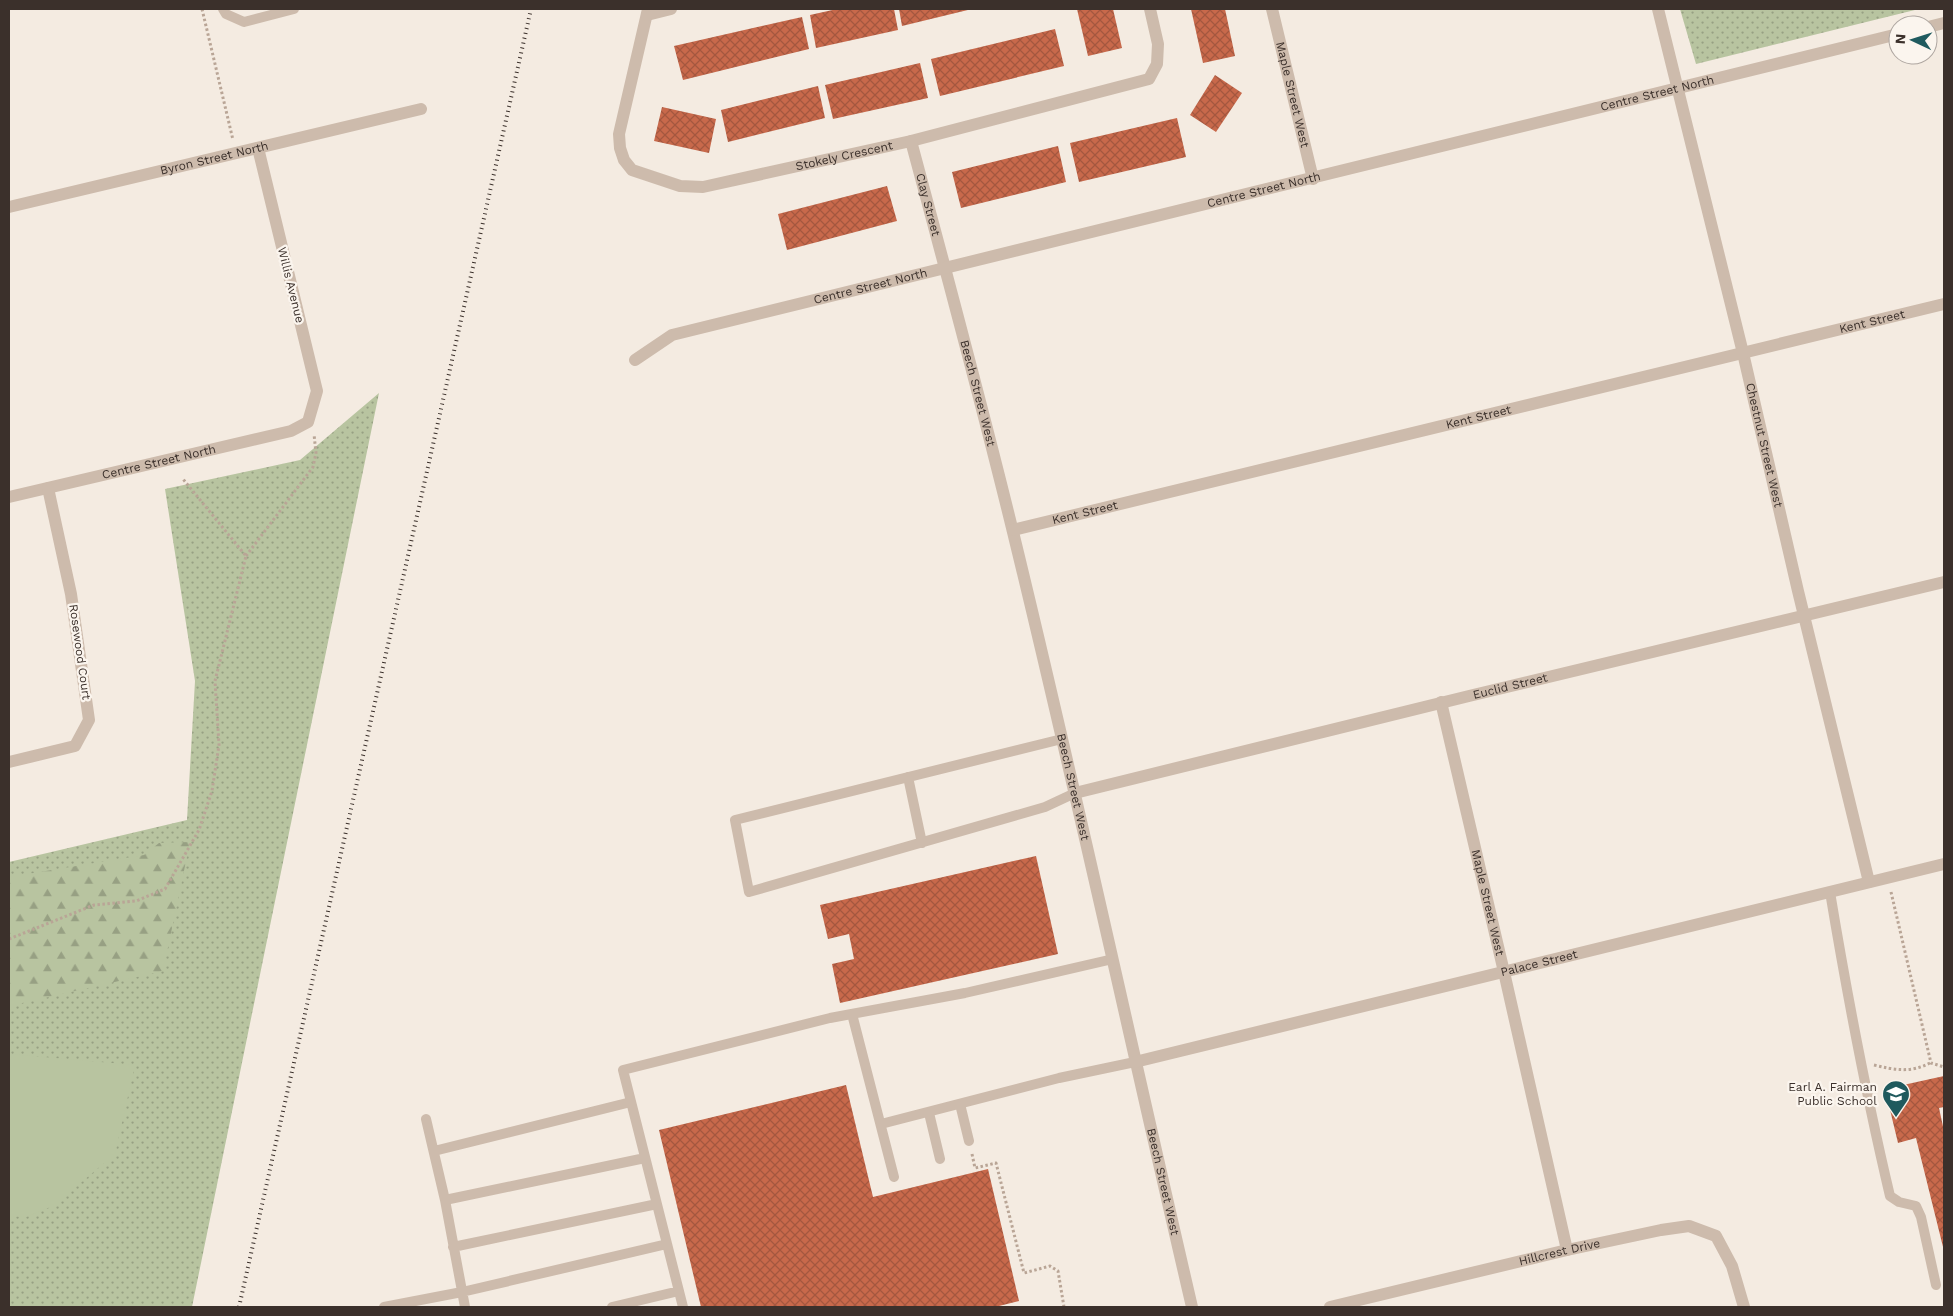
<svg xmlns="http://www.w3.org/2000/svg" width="1953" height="1316" font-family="'Work Sans',sans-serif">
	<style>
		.grass { fill: url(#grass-dots) }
		.forest { fill: url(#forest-firs) }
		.pitch { fill: #b8c4a0 }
		.building { fill: url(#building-cross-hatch) }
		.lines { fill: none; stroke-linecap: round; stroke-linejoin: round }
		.path { stroke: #b9a596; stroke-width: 3; stroke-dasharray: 2.5 2.5; stroke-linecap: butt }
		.lane { stroke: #cdbbac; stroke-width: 10 }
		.street { stroke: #cdbbac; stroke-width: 12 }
		.rail { stroke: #3b302b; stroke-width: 4; stroke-dasharray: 1 4; stroke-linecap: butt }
		.labels { text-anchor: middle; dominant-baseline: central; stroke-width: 4.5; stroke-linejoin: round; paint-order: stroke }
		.street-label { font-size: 12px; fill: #3b302b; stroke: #fbf5ee }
		.poi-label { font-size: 12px; fill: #3b302b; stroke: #fbf5ee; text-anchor: end }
	</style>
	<defs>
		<pattern id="grass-dots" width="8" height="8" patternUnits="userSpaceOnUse" patternTransform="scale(1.25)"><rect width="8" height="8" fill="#b8c4a0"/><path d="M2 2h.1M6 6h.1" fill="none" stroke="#97a083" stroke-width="1.8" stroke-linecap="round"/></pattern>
		<pattern id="forest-firs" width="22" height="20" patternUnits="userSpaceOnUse" patternTransform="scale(1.25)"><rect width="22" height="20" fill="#b8c4a0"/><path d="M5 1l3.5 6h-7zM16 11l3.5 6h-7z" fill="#97a083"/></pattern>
		<pattern id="building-cross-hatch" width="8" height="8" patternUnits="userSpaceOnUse" patternTransform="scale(1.25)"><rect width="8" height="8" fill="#c8694b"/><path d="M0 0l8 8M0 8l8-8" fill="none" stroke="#a4573f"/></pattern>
	</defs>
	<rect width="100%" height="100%" fill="#f4ebe1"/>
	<path class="grass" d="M1680,9h239l-223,55z
		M379,393l-187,914h-183v-445l178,-42 8,-139 -30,-192 135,-29z"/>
	<path class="forest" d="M190,842l-27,129 -154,35v-129l135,-22 15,-12z"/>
	<path class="pitch" d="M9,1054l126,11 -20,89 -62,52 -27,11 -17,-1z"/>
	<path class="building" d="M837,9h57l4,21 -82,18 -6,-33z
		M899,9h73l-70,17z
		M1077,9h36l9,39 -34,8z
		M1191,9h34l10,47 -32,7z
		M802,17l7,32 -126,31 -9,-34z
		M1055,29l9,37 -124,30 -9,-37z
		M920,63l8,35 -95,21 -8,-34z
		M1215,75l27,18 -26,39 -26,-17z
		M818,86l7,32 -97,24 -7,-32z
		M662,107l54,12 -7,34 -55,-12z
		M1177,118l9,39 -107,25 -9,-39z
		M1058,146l8,36 -105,26 -9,-36z
		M887,186l10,35 -110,29 -9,-36z
		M1036,856l22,98 -218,49 -8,-39 22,-5 -5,-25 -21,5 -8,-34z
		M1944,1076v31l-5,1 5,23v120l-28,-113 -18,5 -13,-54z
		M846,1085l27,112 115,-28 31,132 -24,6h-294l-42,-177z"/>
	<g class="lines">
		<path class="path" d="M202,9l31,131
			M246,556l67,-89 3,-14 -2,-19
			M1891,892l40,171 13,4
			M9,939l85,-34 42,-4 29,-12 34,-59 13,-39 7,-46 -4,-64 31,-125 -63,-77
			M1874,1065c21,5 37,8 56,-2
			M972,1154l3,14 21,-5 28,110 26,-7 8,5 6,36"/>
		<path class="lane" d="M223,9l3,5 18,8 50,-13
			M1062,739l-327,81 14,72 296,-85 30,-14
			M908,777l14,66
			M1830,892c17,102 36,203 60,304l9,6 17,4 5,11 15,68
			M852,1014l42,163
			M960,1104l9,37
			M929,1113l11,46
			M426,1119l19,81 20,107
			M881,1124l178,-46 76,-16
			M434,1151l197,-49
			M445,1200l200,-42
			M453,1247l204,-43
			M384,1307l78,-15 205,-48
			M612,1307l67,-16
			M683,1307l-60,-237 207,-52 135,-25 148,-34"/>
		<g class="street">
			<path id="s1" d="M648,9l-29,125 1,14 4,12 8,10 48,16 23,1 208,-46 238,-62 8,-15 1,-20 -8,-35"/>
			<path id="s2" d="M1272,9l41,170"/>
			<path id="s3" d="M1658,9l85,344 55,238 71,291"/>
			<path d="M647,15l24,-6"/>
			<path d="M1928,27l16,-4"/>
			<path id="s4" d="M911,141c35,130 70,260 102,391 63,258 119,517 179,775"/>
			<path id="s5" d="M9,207l412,-98"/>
			<path id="s6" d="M635,360l37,-25 1226,-301"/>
			<path id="s7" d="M9,497l282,-66 17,-9 9,-31 -59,-243"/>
			<path id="s8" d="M1013,530l931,-226"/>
			<path id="s9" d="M1441,702l63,270 63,278"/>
			<path d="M9,762l66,-16 14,-26 -18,-126 -23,-106"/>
			<path id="s10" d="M1075,793l394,-97 475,-114"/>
			<path id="s11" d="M1135,1062l809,-198"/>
			<path id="s12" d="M1330,1307l237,-57 94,-20 28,-4 27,10 16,30 12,41"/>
		</g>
		<path class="rail" d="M239,1307l292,-1298"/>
	</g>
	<defs>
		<g id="school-pin" transform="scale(1.4375)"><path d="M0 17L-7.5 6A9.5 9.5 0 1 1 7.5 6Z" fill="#1f5a5e" stroke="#fbf5ee"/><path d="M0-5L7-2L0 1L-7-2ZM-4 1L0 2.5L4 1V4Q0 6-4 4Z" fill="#fff"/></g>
	</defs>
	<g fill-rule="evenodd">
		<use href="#school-pin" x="1896" y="1094"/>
	</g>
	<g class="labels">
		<g class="street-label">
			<text stroke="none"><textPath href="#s2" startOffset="88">Maple Street West</textPath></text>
			<text stroke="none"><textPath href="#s6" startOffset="1059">Centre Street North</textPath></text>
			<text stroke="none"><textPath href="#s1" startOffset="386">Stokely Crescent</textPath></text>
			<text stroke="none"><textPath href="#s5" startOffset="211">Byron Street North</textPath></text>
			<text stroke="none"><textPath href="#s6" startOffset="654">Centre Street North</textPath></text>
			<text stroke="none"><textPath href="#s4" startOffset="66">Clay Street</textPath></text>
			<text transform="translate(291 285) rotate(76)">Willis Avenue</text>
			<text stroke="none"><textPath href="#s6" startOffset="249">Centre Street North</textPath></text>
			<text stroke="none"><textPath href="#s8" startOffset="884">Kent Street</textPath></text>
			<text stroke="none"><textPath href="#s4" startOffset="261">Beech Street West</textPath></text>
			<text stroke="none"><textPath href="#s8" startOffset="479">Kent Street</textPath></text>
			<text stroke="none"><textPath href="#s3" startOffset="449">Chestnut Street West</textPath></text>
			<text stroke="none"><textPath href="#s7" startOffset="154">Centre Street North</textPath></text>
			<text stroke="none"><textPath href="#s8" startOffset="74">Kent Street</textPath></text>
			<text transform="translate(80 652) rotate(82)">Rosewood Court</text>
			<text stroke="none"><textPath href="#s10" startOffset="448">Euclid Street</textPath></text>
			<text stroke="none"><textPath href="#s4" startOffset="666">Beech Street West</textPath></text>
			<text stroke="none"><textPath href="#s9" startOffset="206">Maple Street West</textPath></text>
			<text stroke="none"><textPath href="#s11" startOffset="416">Palace Street</textPath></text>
			<text stroke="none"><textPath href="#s4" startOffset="1071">Beech Street West</textPath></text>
			<text stroke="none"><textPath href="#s12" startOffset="236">Hillcrest Drive</textPath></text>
		</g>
		<g class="poi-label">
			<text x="1877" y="1087">Earl A. Fairman<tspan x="1877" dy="14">Public School</tspan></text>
		</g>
	</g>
	<rect width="1953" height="1316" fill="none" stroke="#3b302b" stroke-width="20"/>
	<g transform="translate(1913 40) rotate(274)"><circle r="24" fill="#fbf5ee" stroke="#aea6a0"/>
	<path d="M0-4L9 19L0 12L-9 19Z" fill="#1f5a5e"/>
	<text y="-8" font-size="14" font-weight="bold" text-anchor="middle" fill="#3b302b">N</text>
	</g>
</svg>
